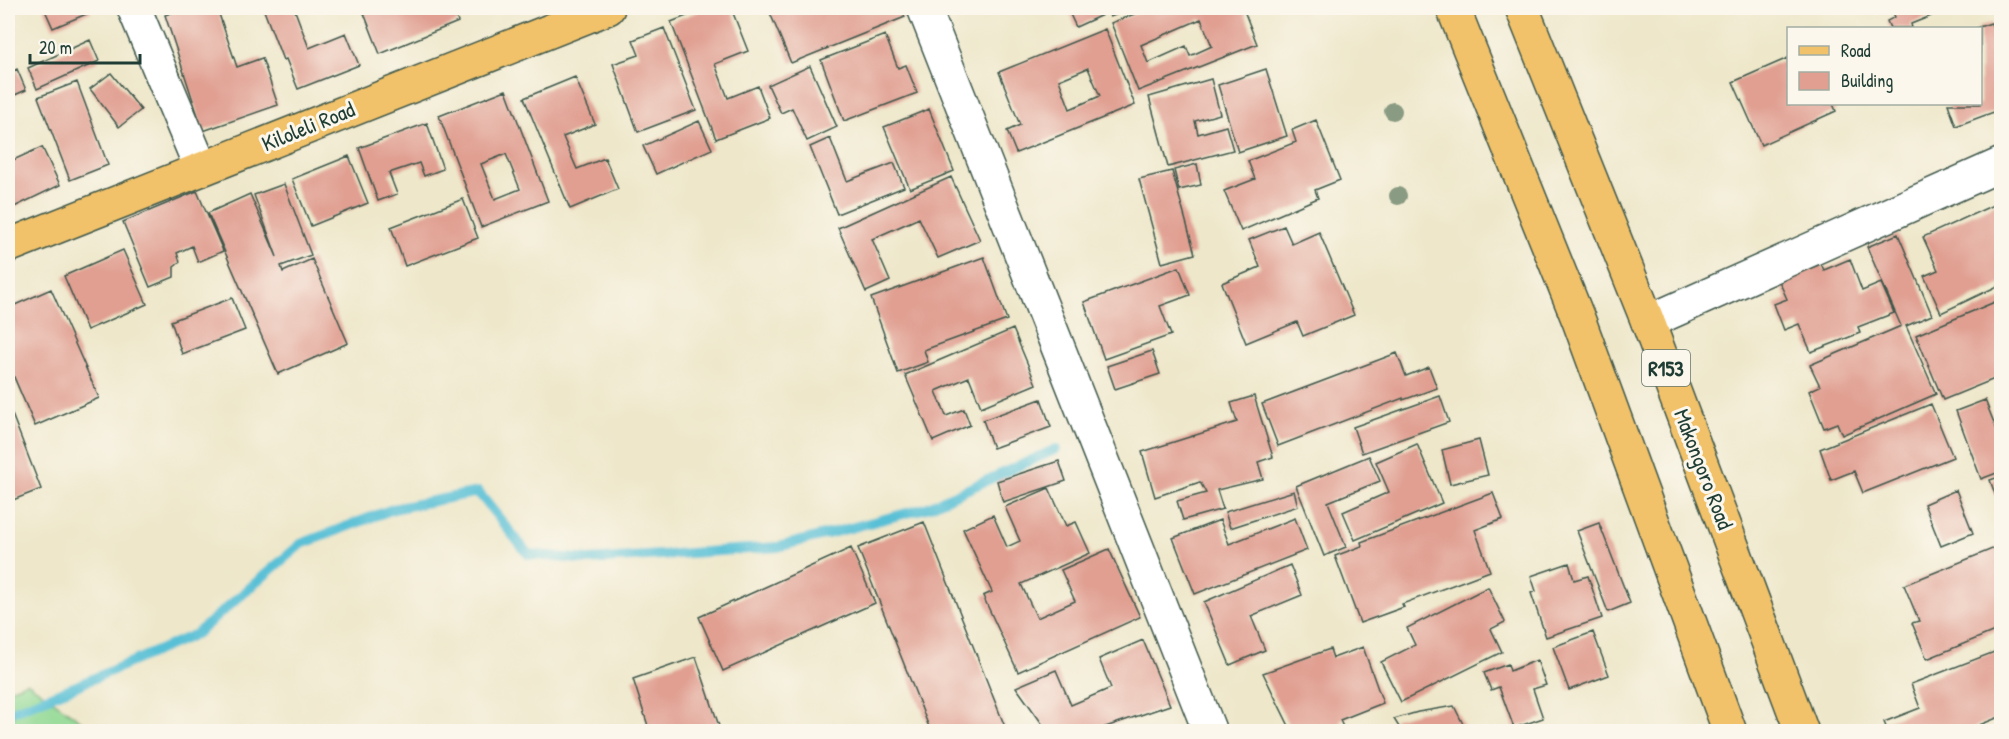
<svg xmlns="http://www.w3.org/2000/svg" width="2009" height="739" font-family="'Patrick Hand',sans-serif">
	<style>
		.green { fill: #92d994; stroke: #588b64; stroke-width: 1.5 }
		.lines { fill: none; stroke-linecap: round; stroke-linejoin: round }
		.stream { stroke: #59c0d6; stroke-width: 10 }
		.building { fill: #e09f91; fill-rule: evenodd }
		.minor-casing { stroke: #3e564a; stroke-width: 36 }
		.major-casing { stroke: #3e564a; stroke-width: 36 }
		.minor { stroke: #fff; stroke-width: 33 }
		.major { stroke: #f2c26a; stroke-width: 33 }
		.tree { fill: #899b82 }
		.labels { text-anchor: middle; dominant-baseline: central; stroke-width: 6; stroke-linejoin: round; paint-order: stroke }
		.shield { fill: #fbf7ec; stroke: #61756b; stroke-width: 1.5 }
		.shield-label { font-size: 21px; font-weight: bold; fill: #1f3d34 }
		.street-label { font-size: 22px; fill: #1f3d34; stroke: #fbf7ec }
	</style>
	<rect width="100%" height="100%" fill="#fbf7ec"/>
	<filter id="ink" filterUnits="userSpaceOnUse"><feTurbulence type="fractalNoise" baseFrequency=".0167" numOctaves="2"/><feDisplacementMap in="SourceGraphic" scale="12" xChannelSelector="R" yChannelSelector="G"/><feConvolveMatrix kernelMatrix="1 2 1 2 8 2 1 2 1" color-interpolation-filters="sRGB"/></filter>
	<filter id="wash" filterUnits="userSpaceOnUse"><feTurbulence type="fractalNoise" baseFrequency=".008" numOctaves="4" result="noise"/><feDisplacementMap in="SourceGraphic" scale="24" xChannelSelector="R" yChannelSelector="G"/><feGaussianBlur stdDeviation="1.35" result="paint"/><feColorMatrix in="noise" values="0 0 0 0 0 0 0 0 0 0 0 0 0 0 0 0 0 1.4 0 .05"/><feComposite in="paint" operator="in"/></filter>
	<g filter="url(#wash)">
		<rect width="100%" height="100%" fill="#eee7ca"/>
		<path class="green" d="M27,682l68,49h-87v-41z"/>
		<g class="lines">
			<path class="stream" d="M8,713l66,-26 122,-53 105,-90 92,-35 85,-17 50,62 60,6 190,-13 148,-39 130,-59"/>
		</g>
		<g id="blocks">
			<path class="building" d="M44,8h46l1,4 -38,16z
				M186,8h31l20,59 25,-9 16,47 -75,26 -38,-116z
				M263,8h31l15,40 37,-15 13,32 -61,24 -12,-30 -3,1z
				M362,8h28l1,3 8,-3h53l6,14 -78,32z
				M459,8h22l-18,8z
				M707,8h24l17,43 -33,13 13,34 30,-12 12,32 -54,21 -45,-117z
				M768,8h133l4,9 -114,46z
				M1067,8h32l3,7 -26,12z
				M1107,8h26l-23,9z
				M1150,8h93l14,36 -119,47 -27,-68zM1201,19l11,27 -22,10 -4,-10 -38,17 -7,-18z
				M1908,8h19l4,8 -20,8 1,4h-22l-3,-7 8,-4 -2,-4z
				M1993,8h9v21h-1z
				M1991,23l11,26v60l-46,17 -8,-22h32v-76h-4z
				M664,28l32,82 -58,22 -25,-68 26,-9 -6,-15z
				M1105,29l30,76 -119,48 -9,-22 13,-6 -21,-53zM1088,68l12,28 -30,13 -11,-29z
				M885,35l13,33 8,-3 11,28 -73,28 -23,-61z
				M90,40l9,21 -62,28 -9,-21z
				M1788,58v46h45l3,7 -75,34 -28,-63z
				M810,66l27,61 -30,14 -15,-33 -11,5 -13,-28z
				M17,69l9,21 -18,8v-24z
				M1266,69l21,67 -49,16 -20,-67z
				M111,73l30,37 -22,17 -29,-38z
				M575,77l20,47 -32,13 14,32 28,-11 13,31 -48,20 -46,-111z
				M1211,79l9,35 -25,7 3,13 28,-8 7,24 -65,17 -19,-70z
				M77,82l31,83 -38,15 -32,-83z
				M506,90l42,111 -67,26 -42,-111zM506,154l14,35 -25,10 -14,-35z
				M929,109l25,62 -44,18 -26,-62z
				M1316,120l24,60 -25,10 3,8 -77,33 -17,-40 31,-12 -7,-18 48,-19 -4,-12z
				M699,121l13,28 -56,25 -13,-28z
				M427,123l16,46 -19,7 -5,-13 -30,10 8,21 -19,7 -19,-53z
				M830,138l17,43 47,-18 10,24 -67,27 -27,-67z
				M42,147l18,38 -52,25v-51l1,3z
				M349,156l19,47 -57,23 -19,-47z
				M1197,164l4,21 -22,5 -5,-20z
				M1172,171l23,83 -33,9 -23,-84z
				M951,177l29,63 -42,18 -19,-40 -47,21 18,42 -24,11 -28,-64z
				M284,184l27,71 -30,11 2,6 29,-13 36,84 -70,31 -70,-161 42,-19 27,63 -23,-62z
				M197,191l26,60 -25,11 -6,-16 -15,7 3,9 -6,5v10l-24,10 -27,-65z
				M463,199l15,39 -73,28 -14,-39z
				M2002,201v83l-61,29 -17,-37 14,-6 -15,-33z
				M1284,226l8,18 27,-12 35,83 -51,21 -6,-14 -51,21 -24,-60 38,-16 -11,-27z
				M1898,234l34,81 -26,11 30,68 -94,41 -5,-12 -13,5 -15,-37 11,-5 -10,-21 91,-39 -34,-79z
				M123,250l24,54 -60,26 -23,-54z
				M984,257l23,63 -83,30 4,12 -30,11 -27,-75z
				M1850,259l12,32 19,-8 13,30 -36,14 2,6 -49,19 -12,-28 -15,6 -10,-26 13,-5 -8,-18 42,-17 3,6z
				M1179,267l11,28 -30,11 11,29 -67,24 -20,-57z
				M51,289l48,109 -64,28 -27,-63v-55z
				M232,298l13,32 -63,24 -11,-33z
				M2002,299v77l-59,24 -27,-65z
				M1013,329l23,55 -55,23 -12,-30 -33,14 10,25 18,-7 6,16 -37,16 -28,-66z
				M1152,351l8,23 -45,15 -8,-23z
				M1397,353l9,23 23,-9 8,21 -34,12v-2l-125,48 -16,-42z
				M1254,396l19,61 -15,5 5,17 -46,11 6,19 -40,11 -6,-19 29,-8 -6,-11 -45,15 -13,-45 95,-30 -6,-19z
				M1440,396l9,26 -87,31 -9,-26z
				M1041,399l10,28 -58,21 -10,-28z
				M1985,400l17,43v28l-21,8 -25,-68z
				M8,404l33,85 -33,13z
				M1931,404l22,53 -90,36 -9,-22 -23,9 -11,-31z
				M1479,440l9,35 -38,9 -8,-34z
				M1417,444l25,59 -87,37 -12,-28 46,-20 -13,-30z
				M1369,456l11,25 -52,21 18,45 -22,9 -28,-70z
				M1059,461l7,20 -63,21 -6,-21z
				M2002,476v35h-1l-11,-31z
				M1049,488l17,38 10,-4 14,31 -69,31 16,34 38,-17 -14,-31 48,-21 31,68 -122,55 -35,-76 9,-4 -29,-63 30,-14 14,32 13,-6 -15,-34z
				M1956,490l17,43 -32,13 -17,-42z
				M1294,491l4,15 -68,22 -5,-16z
				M1493,493l10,26 -28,11 15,41 -88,33 2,3 -44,16 -25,-67 27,-10 -1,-4z
				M1295,518l12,32 -112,44 -22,-56 47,-18 9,24z
				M924,522l83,210h-76l-73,-184z
				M1599,523l31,80 -22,9 -31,-81z
				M2002,545v83l-75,31 -15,-36 7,-2 -15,-36z
				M851,548l24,55 -152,68 -24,-54z
				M1569,563l5,17 14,-4 14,42 -56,19 -15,-44 5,-2 -5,-15z
				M1290,565l12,30 -51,21 14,34 -35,15 -26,-63z
				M1488,587l17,35 -14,7 11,23 -101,50 -20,-40 34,-17 -8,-17z
				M1593,632l16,43 -40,15 -16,-43z
				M1143,640l27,65 -79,27h-43l-32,-45 40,-17 15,35 40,-17 -12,-29z
				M1363,647l20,56 -43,17 5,12h-53l-29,-59 67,-24 3,9z
				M2002,649v67l-40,16h-74l-4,-10 36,-14 -9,-24z
				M696,657l25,75h-71l-17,-53z
				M1537,660l9,25 -13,4 10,29 -29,10 -15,-41 -8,3 -7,-17 24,-9 2,7z
				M1454,706l13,26h-65l-8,-13 24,-7z"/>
		</g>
	</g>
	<g filter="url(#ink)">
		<use href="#blocks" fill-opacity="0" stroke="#3e564a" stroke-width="1.5"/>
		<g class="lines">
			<g class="minor-casing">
				<path id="minor" d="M134,8l67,160
					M924,8l286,724
					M1648,322l354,-158"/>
			</g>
			<g class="major-casing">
				<path id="major" d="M1453,8l126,313 151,411
					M1522,8l126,314 154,410
					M8,246l600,-238"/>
			</g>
			<use href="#minor" class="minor"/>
			<use href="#major" class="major"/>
		</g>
		<g class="tree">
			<circle cx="1393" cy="111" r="9"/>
			<circle cx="1398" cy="196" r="9"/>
		</g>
	</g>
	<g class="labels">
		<rect class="shield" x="1642" y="350" width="48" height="36" rx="4.5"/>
		<g class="shield-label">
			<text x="1666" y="368">R153</text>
		</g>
		<g class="street-label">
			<text transform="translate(308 126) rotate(-22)">Kiloleli Road</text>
			<text transform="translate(1704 469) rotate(69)">Makongoro Road</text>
		</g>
	</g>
	<rect width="2009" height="739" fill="none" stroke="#fbf7ec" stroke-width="30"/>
	<rect x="1787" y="27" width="195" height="78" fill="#fbf7ec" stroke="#a3ada2" stroke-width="1.5"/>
	<rect x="1799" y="46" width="30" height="9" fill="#f2c26a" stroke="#a3ada2" stroke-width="1.5"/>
	<text x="1841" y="57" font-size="18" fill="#1f3d34">Road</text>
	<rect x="1799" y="72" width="30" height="18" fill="#e09f91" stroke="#a3ada2" stroke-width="1.5"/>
	<text x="1841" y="87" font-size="18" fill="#1f3d34">Building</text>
	<path d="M30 54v9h110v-9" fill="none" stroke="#1f3d34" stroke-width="3"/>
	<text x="39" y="54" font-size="18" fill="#1f3d34" stroke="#fbf7ec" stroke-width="4.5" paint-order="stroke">20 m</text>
</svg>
